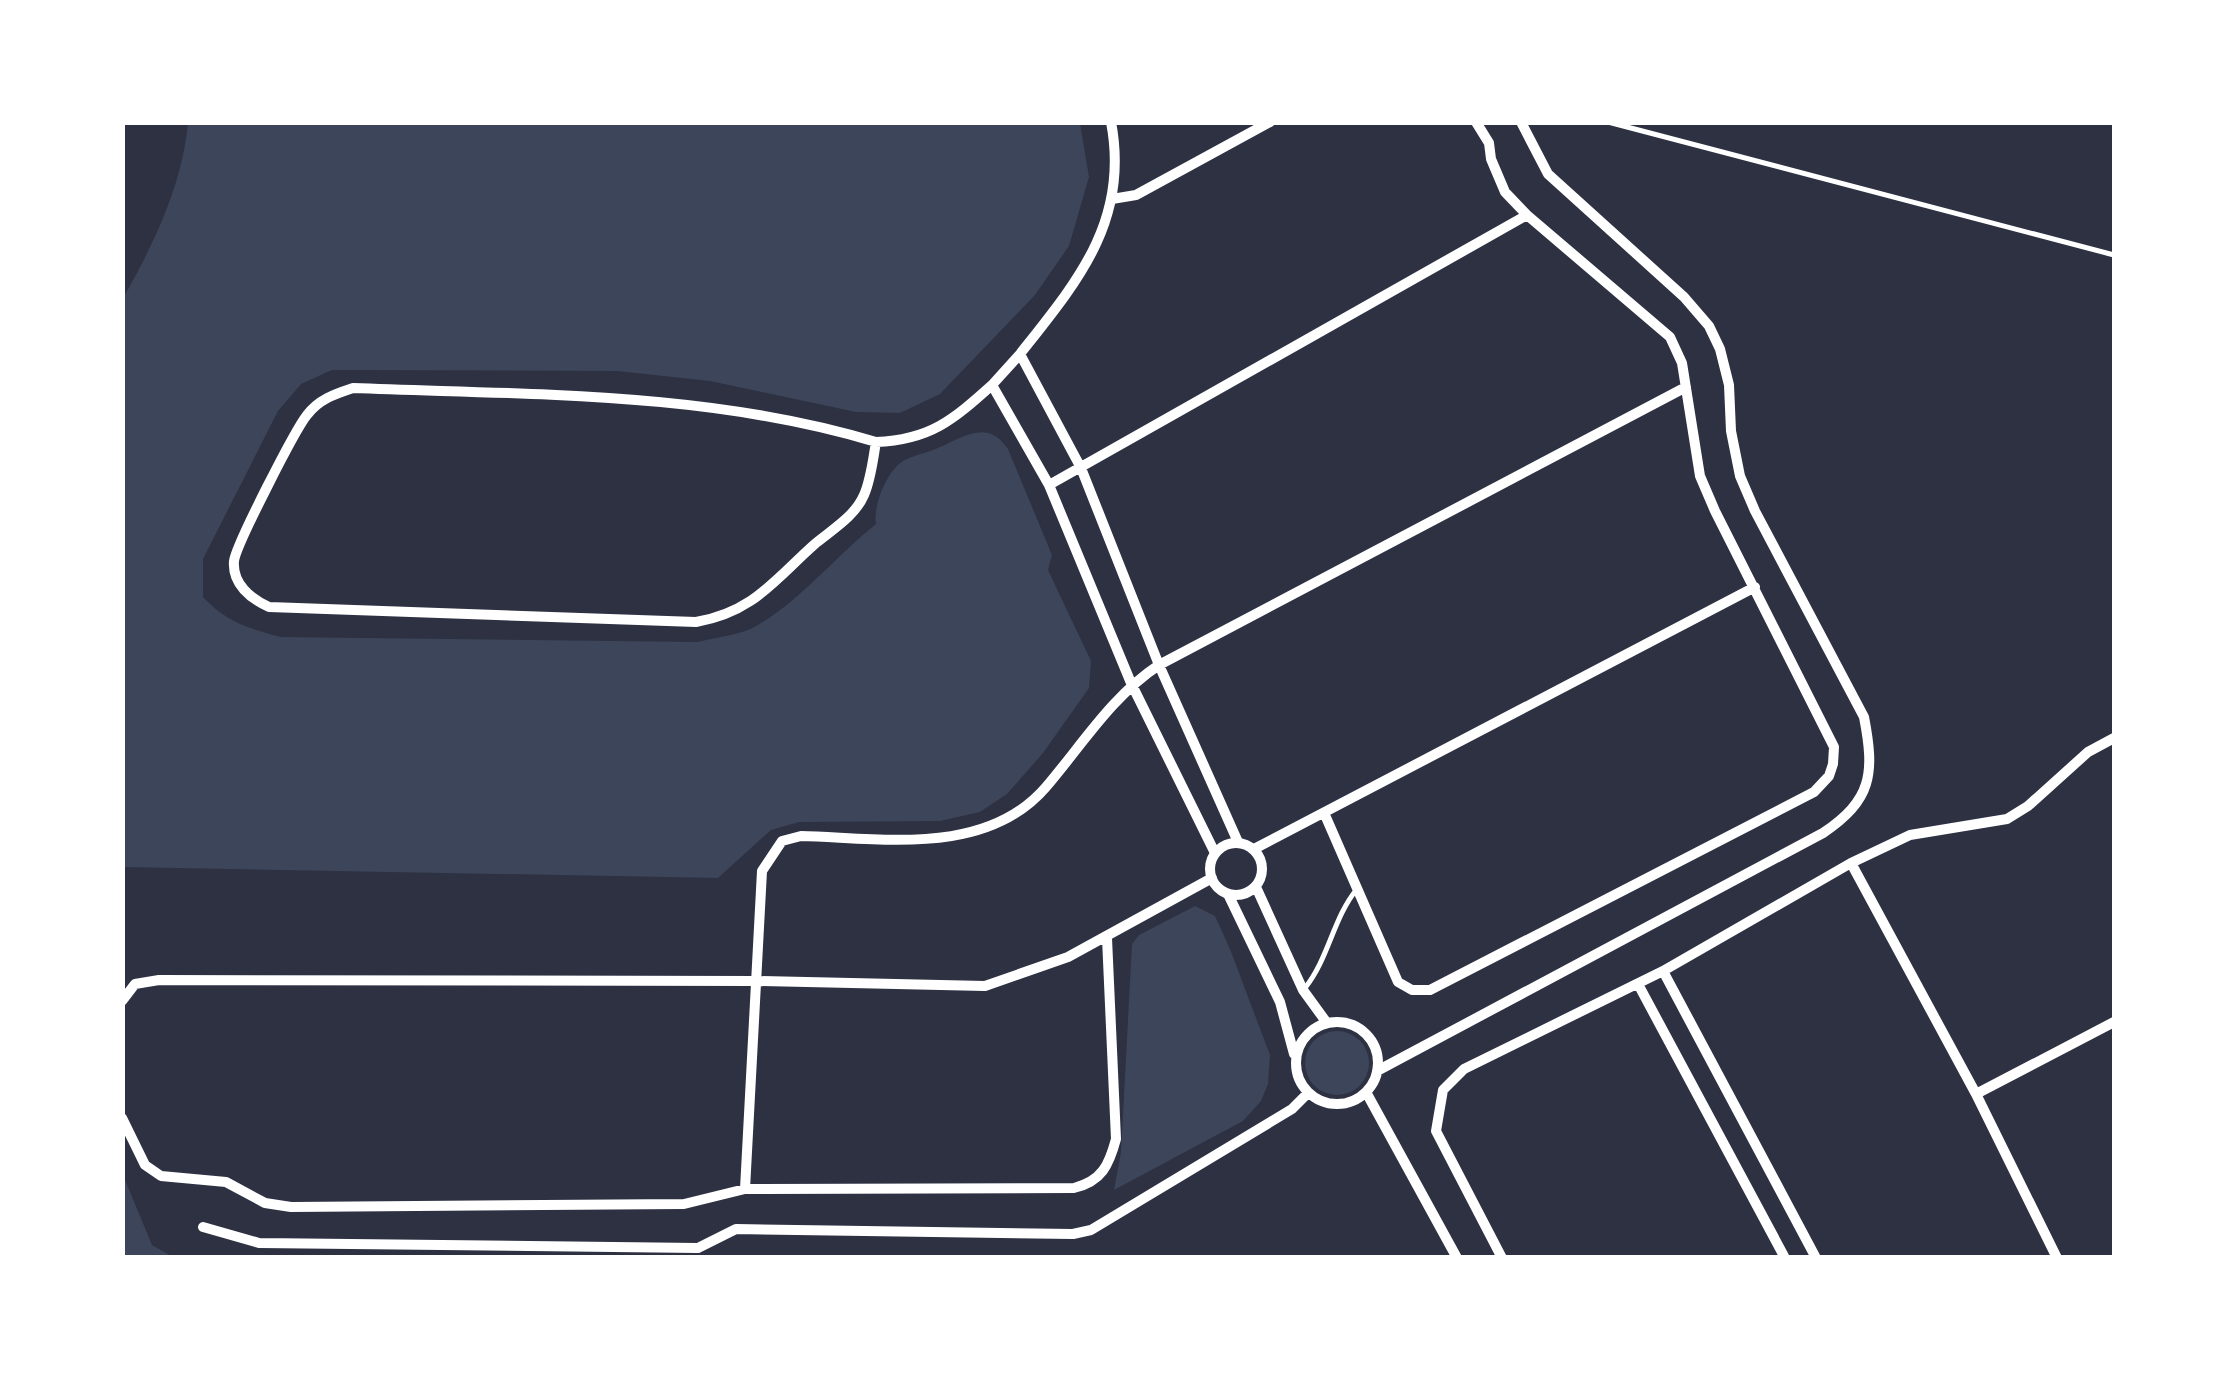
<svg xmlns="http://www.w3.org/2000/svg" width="2237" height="1380" font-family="'Exo 2',sans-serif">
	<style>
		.green { fill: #3c4559 }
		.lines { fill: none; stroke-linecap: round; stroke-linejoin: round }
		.service { stroke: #fff; stroke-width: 5 }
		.minor { stroke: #fff; stroke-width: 10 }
	</style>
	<rect width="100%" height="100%" fill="#2d3142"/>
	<path class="green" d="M188,123h892l9,54 -20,69 -34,49 -95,99 -40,19 -44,-1 -146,-31 -93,-10 -285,-1 -31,14 -23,27 -75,148v38c22,24 46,32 78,40l417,5c18,-5 44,-7 60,-17 44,-26 78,-69 118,-101 -3,-18 10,-52 27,-63 10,-6 25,-8 37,-14 25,-11 48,-28 68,2l44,106 -4,15 43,91 -2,27 -46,65 -36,41 -27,18 -40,9 -141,1 -28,8 -53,48 -594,-11 -1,6v-575c31,-54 59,-113 65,-175z
		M1195,906l20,10 15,33 40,106 -2,29 -7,17 -18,20 -129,69 7,-38 11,-208 7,-9z
		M1305 1063a32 32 0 1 1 64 0a32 32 0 1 1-64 0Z
		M123,1175l29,70 21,12h-50z"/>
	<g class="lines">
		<path class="service" d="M1608,122l506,133
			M1305,988c24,-30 28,-70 52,-99"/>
		<path class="minor" d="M1112,199l24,-4 134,-73
			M1020,354c57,-72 110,-133 91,-232
			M876,442c-169,-51 -348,-47 -523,-54 -18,6 -34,11 -46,27 -12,15 -71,130 -73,146 -2,23 17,38 35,46l427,15c58,-10 79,-43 120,-79 17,-14 39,-27 48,-48 7,-16 9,-36 12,-53 54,-2 77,-22 116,-57
			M1049,485l478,-270
			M1325,815l73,167 14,8h18l384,-198 15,-16 4,-12 1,-17 -119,-236 -15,-35 -18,-113 -12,-26 -143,-122 -22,-23 -14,-33 -2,-16 -13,-21
			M1210 869a26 26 0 1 1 52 0a26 26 0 1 1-52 0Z
			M1254,849l501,-262
			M1215,853l-84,-170 -82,-198 -57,-100 28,-31 61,114 78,197 79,177
			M1851,863l125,231 81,164
			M1256,887l47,103 24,33
			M1228,894l52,108 14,52
			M1663,971l153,287
			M1638,984l147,274
			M122,1001l13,-17 24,-4 598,1 228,5 83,-29 144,-79
			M1296 1063a41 41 0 1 1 82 0a41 41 0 1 1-82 0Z
			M1377,1071l446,-238c49,-33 52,-59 41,-116l-109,-206 -15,-35 -9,-45 -2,-46 -9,-36 -11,-23 -25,-29 -136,-123 -27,-52
			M1366,1092l91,166
			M1976,1094l138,-72
			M122,1118l23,47 16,11 65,6 39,21 26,4 393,-3 61,-15 329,-1c28,-7 35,-23 42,-49l-9,-201
			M745,1189l17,-318 20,-30 19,-5c81,2 185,21 245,-49 36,-42 66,-91 113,-122l527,-278
			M203,1227l56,16 439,5 38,-19 337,5 18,-4 201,-121 16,-16
			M1502,1258l-66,-127 7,-41 21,-21 199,-98 188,-108 59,-28 97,-16 21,-13 60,-54 26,-14"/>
	</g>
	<rect width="2237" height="1380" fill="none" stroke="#ffffff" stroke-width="250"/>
</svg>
